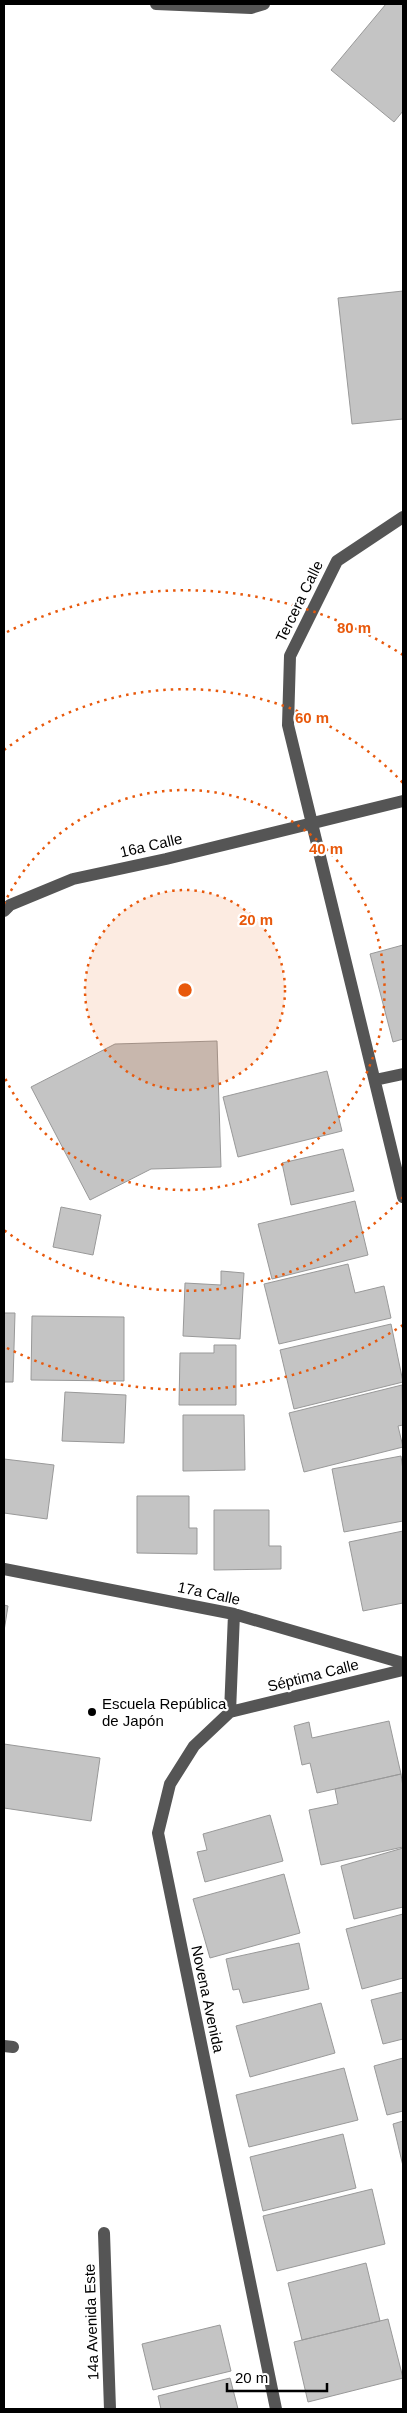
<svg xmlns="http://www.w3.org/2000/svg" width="407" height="2413" font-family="Arial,sans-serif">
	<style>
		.building { fill: #c4c4c4; stroke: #999 }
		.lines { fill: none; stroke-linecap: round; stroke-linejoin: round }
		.minor { stroke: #555; stroke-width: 12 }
		.ring { fill: none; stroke: #e8590c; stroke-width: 2.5; stroke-dasharray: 2.5 5 }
		.poi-dot { fill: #000; stroke: #fff; stroke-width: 2 }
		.labels { text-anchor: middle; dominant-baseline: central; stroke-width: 4.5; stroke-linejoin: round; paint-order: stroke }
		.street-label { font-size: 15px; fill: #000; stroke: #fff }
		.poi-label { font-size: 15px; fill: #000; stroke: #fff; text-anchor: start }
		.centre { fill: #e8590c; stroke: #fff; stroke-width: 2.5 }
		.ring-label { font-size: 15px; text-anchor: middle; font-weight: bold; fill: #e8590c; stroke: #fff; stroke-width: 4.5; stroke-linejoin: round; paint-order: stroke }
	</style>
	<rect width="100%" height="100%" fill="#fff"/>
	<path class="building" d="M386,4h17v107l-9,11 -63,-52z
		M403,291v128l-51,5 -14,-126z
		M403,945v94l-10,3 -23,-88z
		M217,1041l4,126 -70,2 -61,31 -59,-113 84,-43z
		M327,1071l15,60 -104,26 -15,-60z
		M343,1149l11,42 -63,14 -9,-42z
		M355,1201l13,54 -96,24 -14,-55z
		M61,1207l40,8 -8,40 -40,-8z
		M348,1264l7,29 29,-7 7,32 -112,26 -15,-60z
		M221,1271l23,2 -4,66 -57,-3 2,-53 36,2z
		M4,1313h11l-2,69h-9z
		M32,1316l92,1v64l-93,-1z
		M391,1324l12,58 -109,27 -14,-59z
		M214,1345h22v60h-57l1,-52h34z
		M402,1385l1,40 -5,1 5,21 -99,25 -15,-59z
		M65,1392l61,3 -2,48 -62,-2z
		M183,1415h61l1,55 -62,1z
		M401,1456l2,14v51l-59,11 -12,-63z
		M4,1459l50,6 -7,54 -43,-6z
		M137,1496h52v32h8v26l-60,-1z
		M214,1510h55v36h12v23l-67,1z
		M403,1531v72l-40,8 -14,-69z
		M4,1605l4,1 -4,25z
		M389,1721l12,53 -84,19 -7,-30 -8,2 -8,-39 15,-4 3,16z
		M4,1744l96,14 -9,63 -87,-13z
		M401,1774l2,13v60l-82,18 -12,-55 29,-6 -3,-15z
		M270,1815l13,46 -78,21 -8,-30 10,-2 -4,-16z
		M403,1848v59l-49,12 -13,-53z
		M284,1874l16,59 -90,25 -17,-59z
		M403,1914v64l-41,11 -16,-60z
		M299,1943l10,46 -66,14 -4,-14 -6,1 -7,-31z
		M403,1992v47l-20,5 -12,-44z
		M321,2003l14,50 -85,24 -14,-51z
		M403,2058v53l-16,4 -13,-49z
		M344,2068l14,52 -109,27 -13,-52z
		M403,2121v45l-10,-42z
		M343,2134l13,54 -93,23 -13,-54z
		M372,2189l13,55 -108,27 -14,-55z
		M366,2263l14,58 -78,19 -14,-57z
		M388,2319l15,59 -95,24 -14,-60z
		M220,2325l11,46 -78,19 -11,-46z
		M230,2378l8,31h-77l-3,-13z"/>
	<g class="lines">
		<path class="minor" d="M156,4l95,4 13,-4
			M403,517l-66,44 -47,95 -2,69 115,472
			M4,911l6,-6 63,-26 93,-20 237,-58
			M375,1080l28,-6
			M4,1569l230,45 169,49
			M234,1614l-4,98 -36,34 -24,38 -12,49 118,576
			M230,1712l173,-42
			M4,2046l9,1
			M104,2233l6,176"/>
	</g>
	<circle cx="185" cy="990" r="100" fill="#e8590c" fill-opacity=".12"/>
	<g class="ring">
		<circle cx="185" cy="990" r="100"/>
		<path d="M4 904A200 200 0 1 1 4 1076"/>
		<path d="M403 1197A300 300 0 0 1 4 1230M4 750A300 300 0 0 1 403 783"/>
		<path d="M403 1325A400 400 0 0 1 7 1348M7 632A400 400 0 0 1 403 655"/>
	</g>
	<circle class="poi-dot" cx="92" cy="1712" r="5"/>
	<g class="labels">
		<g class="street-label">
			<text transform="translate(299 601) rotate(-64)">Tercera Calle</text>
			<text transform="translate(151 845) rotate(-13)">16a Calle</text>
			<text transform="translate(209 1593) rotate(12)">17a Calle</text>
			<text transform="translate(313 1675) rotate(-14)">Séptima Calle</text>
			<text transform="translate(208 1999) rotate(78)">Novena Avenida</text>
			<text transform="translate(91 2322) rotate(-92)">14a Avenida Este</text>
		</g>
		<g class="poi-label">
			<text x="102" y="1703">Escuela República<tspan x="102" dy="17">de Japón</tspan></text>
		</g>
	</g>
	<circle cx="185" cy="990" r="8" class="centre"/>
	<g class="ring-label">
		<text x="354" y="633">80 m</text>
		<text x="312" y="723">60 m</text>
		<text x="326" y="854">40 m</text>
		<text x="256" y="925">20 m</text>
	</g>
	<rect width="407" height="2413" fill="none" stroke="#000000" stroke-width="10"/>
	<path d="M227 2383v8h100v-8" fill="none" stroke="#000000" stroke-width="2.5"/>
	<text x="235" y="2383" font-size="15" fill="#000000" stroke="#ffffff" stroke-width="4" paint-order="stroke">20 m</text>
</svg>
